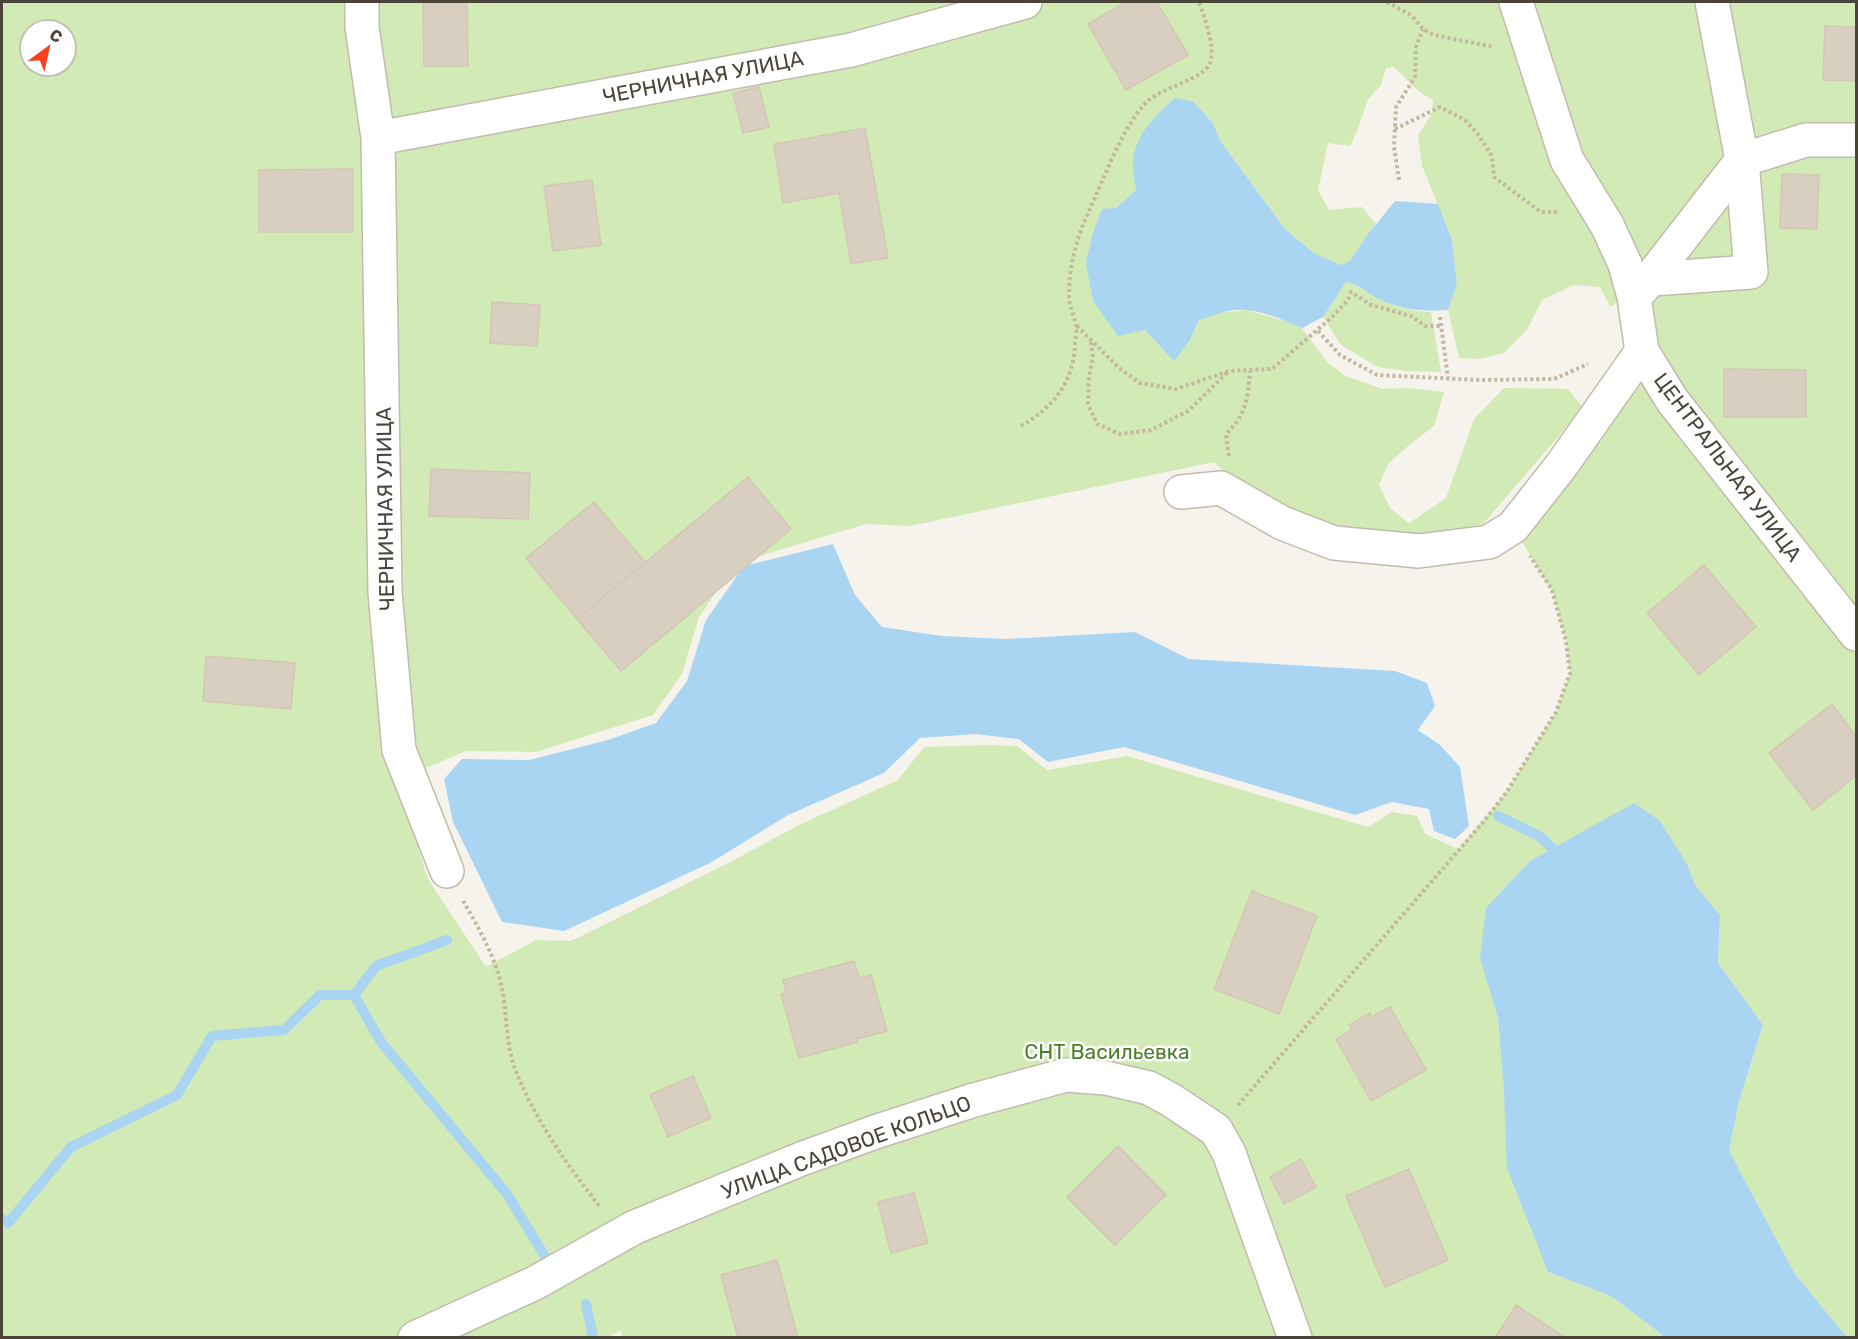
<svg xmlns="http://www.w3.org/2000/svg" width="1858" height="1339" font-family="Rubik,sans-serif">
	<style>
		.green { fill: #d2eab5; fill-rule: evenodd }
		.water { fill: #a9d4f2 }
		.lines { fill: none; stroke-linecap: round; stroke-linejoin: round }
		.stream { stroke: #a9d4f2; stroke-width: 10 }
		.building { fill: #d8cfc1; stroke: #d3c7b4; stroke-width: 1.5 }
		.street-casing { stroke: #c2bbae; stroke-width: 36 }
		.path { stroke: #c4b79f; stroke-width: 4; stroke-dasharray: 3 3; stroke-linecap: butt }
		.street { stroke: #fff; stroke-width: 33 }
		.labels { text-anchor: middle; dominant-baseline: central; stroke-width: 5; stroke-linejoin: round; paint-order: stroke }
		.street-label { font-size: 21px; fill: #4b4439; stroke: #fff }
		.park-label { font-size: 21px; fill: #4a7f2a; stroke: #fff }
	</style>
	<rect width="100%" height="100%" fill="#f6f3ec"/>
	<path class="green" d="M2,2h1854v1335h-9l-52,-63 -66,-123 10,-50 24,-76 -45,-62 2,-48 -25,-30 -8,-21 -53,-60 -104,57 -44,47 -5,50 17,60 6,73 44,181 63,24 54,41 -1043,1 -1,-8 -14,8h-605zM30,30h36v36h-36zM1394,67l24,24 15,9 -1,13 -14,23 4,30 30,74 5,44 -9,26 11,48 20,1 25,-6 23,-23 15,-30 32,-15 26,2 10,20 41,-27 -9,71 -129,176 39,64 14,50 4,32 -14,39 -50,81 -48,56 -33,-15 -8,-18 -25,-4 -24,15 -241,-71 -80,14 -30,-24 -29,-1 -64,2 -26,33 -99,45 -67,36 -161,80 -35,-1 -50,27 -58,-88 -31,-99 69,-29 70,1 117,-37 29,-41 17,-57 37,-54 130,-39 44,2 304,-64 46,43 93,25 63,8 67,-14 100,-116 -15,-19 -64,-1 -30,31 -28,79 -37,25 -19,-15 -11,-23 9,-21 20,-18 26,-20 10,-34 -35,-4 -27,1 -36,-13 -18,-13 -26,-35 -13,-6 -43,-12 -26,3 -21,7 -9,20 -45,-10 -52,-29 -2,-16 25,-77 20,-18 -3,-28 61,-60 18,20 9,20 64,87 29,24 27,12 9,-4 26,-37 -14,-17 -33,3 -11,-20 10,-47 22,3 8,-17 9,-28 14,-16 5,-17z
		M1346,282c14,2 21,11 33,17 15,8 36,13 52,13l10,60 -36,-1 -27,-4 -37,-22 -18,-28z"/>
	<path class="water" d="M1175,98l19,4 18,20 9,20 64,87 29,24 27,12 9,-4 18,-27 27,-33 43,3 14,36 5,44 -9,26c-23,2 -48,0 -69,-11 -13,-6 -19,-15 -33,-17l-23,35 -21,11c-15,-7 -39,-17 -56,-18 -15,-2 -32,5 -47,10l-9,20 -16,21 -29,-31 -27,6 -25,-35 -7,-39 7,-29 9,-24 14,-1 20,-18c-1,-9 -4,-20 -3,-29 3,-28 23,-46 42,-63z
		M833,544l22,51 27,32 60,9 63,3 130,-7 54,27 206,12 32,12 8,23 -17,24 22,15 20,22 9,59 -14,13 -21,-8 -5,-22 -37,-7 -37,13 -231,-68 -76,15 -29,-23 -43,-5 -56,4 -36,35 -96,42 -78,48 -146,68 -62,-9 -49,-100 -9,-43 18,-20 67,1 79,-20 48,-17 31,-42 19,-61 38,-54z
		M1634,803l26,18 27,43 8,21 25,30 -2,48 45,62 -24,76 -10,50 66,123 52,63h-182l-54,-41 -63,-24 -41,-104 -3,-77 -6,-73 -18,-60 6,-50 44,-47z"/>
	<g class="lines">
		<path class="stream" d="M1498,816l41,20 23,21
			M354,995l27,47 126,152 39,64
			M354,995l22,-29 71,-26
			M2,1219l6,4 63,-76 106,-52 35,-59 72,-6 36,-35h34
			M586,1304l7,34"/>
	</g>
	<path class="building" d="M423,2h44l1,64h-44z
		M1126,2h31l31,53 -62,35 -38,-66z
		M1825,26l31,1v54l-33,-1z
		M759,87l10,40 -26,6 -10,-40z
		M865,128l23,130 -37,6 -12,-71 -56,10 -9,-59z
		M353,169v63h-94v-62z
		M1782,174l37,1 -2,54 -37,-1z
		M592,180l9,65 -48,6 -9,-65z
		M492,302l48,3 -3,41 -47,-3z
		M1724,369l82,1v47h-82z
		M431,469l99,4 -2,46 -99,-3z
		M748,477l43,52 -170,142 -44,-52z
		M594,502l51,60 -68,57 -51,-61z
		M1704,565l52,62 -57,48 -52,-62z
		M206,656l89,7 -4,46 -88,-8z
		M1832,704l24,32v40l-43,34 -44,-57z
		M1252,891l65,25 -38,98 -65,-25z
		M854,961l5,17 12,-3 16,56 -30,8 1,3 -59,16 -18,-64 5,-1 -3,-13z
		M1390,1007l36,63 -55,31 -35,-62 16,-9 -3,-5 21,-12 2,4z
		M693,1076l18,42 -43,19 -18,-42z
		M1118,1146l48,49 -51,50 -48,-48z
		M1301,1159l15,28 -32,17 -14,-27z
		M1409,1169l39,91 -63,27 -39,-91z
		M914,1193l14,50 -37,10 -13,-51z
		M777,1260l21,78h-60l-17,-63z
		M1516,1305l50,33h-71z"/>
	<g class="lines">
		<g class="street-casing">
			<path id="street" d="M362,2v25l16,111 7,454 14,158 48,121
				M1516,2l51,158 40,65 18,39 9,33 8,54 30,49 184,234
				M378,138l473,-88 174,-48
				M1742,160l64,-20h50
				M1652,279l99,-7 -9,-112 -30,-158
				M1642,289l100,-129
				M1181,492l40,-4 61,35 52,20 85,8 70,-9 24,-15 48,-61 81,-115
				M415,1338l120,-55 100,-56 166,-68 74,-27 99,-32 92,-25 40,3 43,10 22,12 45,30 13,23 66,185"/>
		</g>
		<path class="path" d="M1387,2l24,13 12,14 11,6 60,12
			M1395,129l45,-22 25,13 12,13 15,23 2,21 47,35h18
			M1399,180l-5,-33 2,-40 19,-30 1,-30 7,-18
			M1440,317l8,61
			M1077,326l42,42 21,15 36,6 53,-18 43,-2 60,-52 16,-17 3,-8 20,13 40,11 14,10h16
			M1318,331l22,24 37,20 102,5 75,-1 34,-15
			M1091,342l2,15 -4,19 -1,28 9,20 23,10 31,-4 37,-19 40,-39
			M1021,426c33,-19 53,-45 54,-83 1,-6 2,-13 1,-18 -2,-11 -8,-20 -7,-31 0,-30 8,-57 20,-83 15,-32 35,-89 60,-111 15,-13 55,-21 61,-37 6,-14 -6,-48 -11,-61
			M1229,456l-3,-22c20,-19 22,-36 24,-63
			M463,901c16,27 33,57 39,88 5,24 4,54 12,77 20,53 52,97 86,141
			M1238,1105l247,-285 21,-27 50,-81 14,-39 -4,-32 -14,-51 -22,-34"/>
		<use href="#street" class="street"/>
	</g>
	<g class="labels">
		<g class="street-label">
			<text transform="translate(703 77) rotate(-11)">ЧЕРНИЧНАЯ УЛИЦА</text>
			<text transform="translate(1728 467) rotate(53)">ЦЕНТРАЛЬНАЯ УЛИЦА</text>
			<text transform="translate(385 509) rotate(-91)">ЧЕРНИЧНАЯ УЛИЦА</text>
			<text transform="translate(846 1147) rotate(-20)">УЛИЦА САДОВОЕ КОЛЬЦО</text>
		</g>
		<g class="park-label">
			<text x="1107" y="1051">СНТ Васильевка</text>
		</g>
	</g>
	<rect width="1858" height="1339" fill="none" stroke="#4b4439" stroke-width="6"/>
	<g transform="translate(48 48) rotate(33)"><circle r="28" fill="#ffffff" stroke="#b7b4b0" stroke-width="1.5"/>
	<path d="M0-4.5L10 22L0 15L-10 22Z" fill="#fc3f1d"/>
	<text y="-9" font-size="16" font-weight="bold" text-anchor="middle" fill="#4b4439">С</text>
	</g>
</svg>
